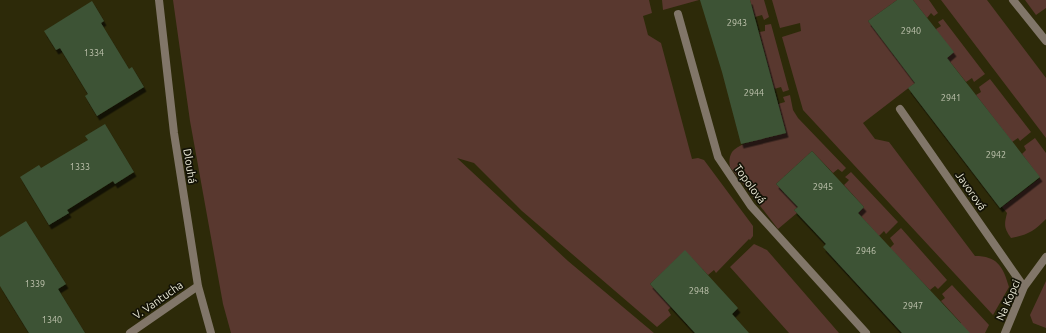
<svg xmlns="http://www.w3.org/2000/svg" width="1046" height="333" font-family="Ubuntu,sans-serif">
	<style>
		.green { fill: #59382f }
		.building { fill: #3d5336; filter: url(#shadow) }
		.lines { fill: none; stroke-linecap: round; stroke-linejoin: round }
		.minor { stroke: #817669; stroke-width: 8 }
		.labels { text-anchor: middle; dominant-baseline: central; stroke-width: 3.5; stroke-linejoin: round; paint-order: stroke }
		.number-label { font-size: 9px; fill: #c0c4af }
		.street-label { font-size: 11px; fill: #ebead7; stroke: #131206 }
	</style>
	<defs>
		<filter id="shadow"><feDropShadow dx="2.5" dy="4.5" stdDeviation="0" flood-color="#0009"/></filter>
	</defs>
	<rect width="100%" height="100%" fill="#2d2a09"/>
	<path class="green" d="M173,0h476l3,13 -9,3 5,19 13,8 31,116 6,-1 6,2 49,66v10l-3,4 -1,-1 -33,34 -2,-3 -6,5 -23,-24 -35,33 21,23 -3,3 3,5 -14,12 -135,-116 -48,-48 -17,-5 111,103 86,72h-423l-8,-29 -33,-183z
		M662,0h37l-36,10z
		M750,0h14l5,17 -5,3 -2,-5 -7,2z
		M772,0h125l-29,21 47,62 -52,40 12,16 14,3 86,114c22,0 28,10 34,31l-16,28 -190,-205 -21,-73 19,-6 -1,-8 -20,5z
		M913,0h16l9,13 -4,3 -3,-3 -4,5z
		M941,0h46l59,78v60z
		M1025,0h21v8l-10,7z
		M943,19l42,55 -11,8 -2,-4 -6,4 -19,-24 -11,-29 5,-3 -3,-4z
		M771,24l18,66 -6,2 -2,-5 -7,2 -15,-57 6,-1v-6z
		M990,79l41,53 -11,9 -2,-3 -6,4 -36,-47 5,-3 -2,-5z
		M790,95l3,15 5,8 48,50 -4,4 -4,-3 -5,4 -21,-22 -36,33 22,23 -4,3 3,3 -19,16 -48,-62c-1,-5 -1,-10 2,-15 8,-11 40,-16 54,-19l-8,-29 7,-2 -2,-5z
		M1035,138l11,15v66c-12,12 -18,16 -35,19 -7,-10 -7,-13 -4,-25l-5,-6 38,-29 -18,-24 4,-4 -2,-4z
		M851,172l47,50 -12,12 -2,-3 -5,5 -21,-23 6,-6 -20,-22 5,-5 -4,-3z
		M901,228l46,52 -9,9 -3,-3 -5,4 -40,-42 4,-4 -4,-6z
		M754,244l13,6 72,83h-50l-59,-66z
		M1046,281v47l-13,-5 -3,-8z
		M952,285l37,40 -4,8h-34l10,-10 -20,-22 4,-3 -3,-4z"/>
	<path class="building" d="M700,0h50l36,133 -45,11 -19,-72z
		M897,0h16l41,52 -7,6 93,119 -40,31 -92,-120 7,-5 -47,-62z
		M92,1l12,20 -3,2 28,46 3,-2 12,20 -47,29 -12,-20 3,-2 -28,-46 -4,2 -12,-19z
		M105,124l29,48 -19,12 -2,-3 -46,29 2,3 -20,12 -29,-48 19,-12 2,3 47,-28 -3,-4z
		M812,151l52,56 -6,6 112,120h-68l-79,-86 3,-3 -32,-34 4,-3 -22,-23z
		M26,221l40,63 -8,5 27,44h-56l-29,-47v-49z
		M685,250l53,58 -6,6 17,19h-54l-45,-49z"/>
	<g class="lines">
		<path class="minor" d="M159,0l15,133 24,153 13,47
			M1013,0l33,41
			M678,14l40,143 33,49 115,127
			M900,109l124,178
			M130,333l68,-47
			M1005,333l19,-46 22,-30"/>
	</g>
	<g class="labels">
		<g class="number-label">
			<text x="737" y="23">2943</text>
			<text x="911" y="31">2940</text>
			<text x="94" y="53">1334</text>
			<text x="754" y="93">2944</text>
			<text x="951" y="98">2941</text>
			<text x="996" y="155">2942</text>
			<text x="80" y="167">1333</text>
			<text x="823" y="187">2945</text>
			<text x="866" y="251">2946</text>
			<text x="35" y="284">1339</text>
			<text x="699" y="291">2948</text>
			<text x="913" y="306">2947</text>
			<text x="52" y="320">1340</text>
		</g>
		<g class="street-label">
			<text transform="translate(190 166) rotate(81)">Dlouhá</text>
			<text transform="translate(750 184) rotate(54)">Topolová</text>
			<text transform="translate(971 191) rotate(55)">Javorová</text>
			<text transform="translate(158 300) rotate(-35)">V. Vantucha</text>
			<text transform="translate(1008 300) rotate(-66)">Na Kopci</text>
		</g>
	</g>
</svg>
